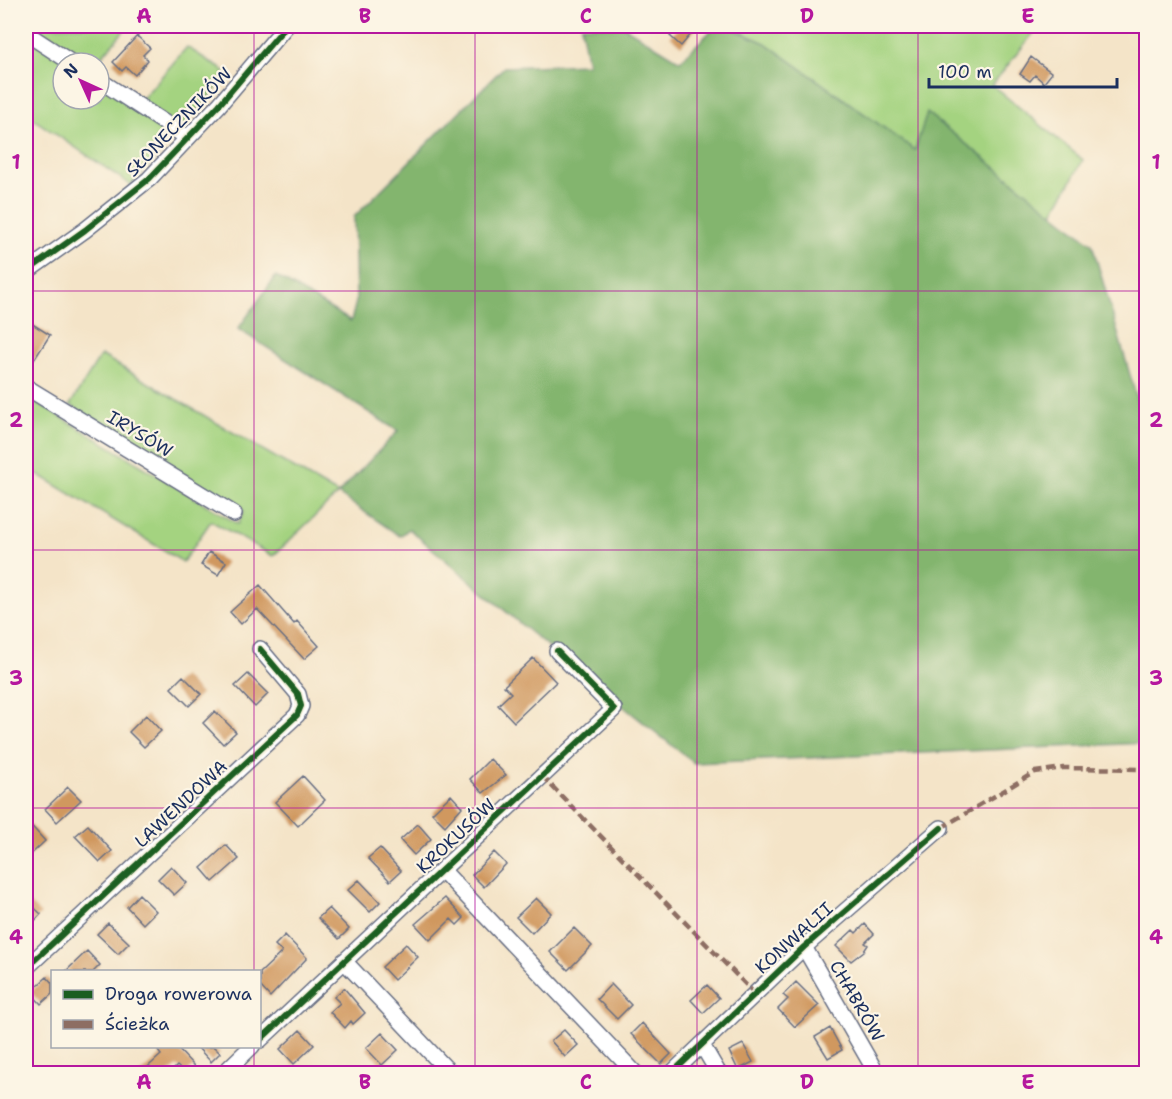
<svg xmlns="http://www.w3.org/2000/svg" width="1172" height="1099" font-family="'Shantell Sans',sans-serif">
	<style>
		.green { fill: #a4d380; stroke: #60816f; stroke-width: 1.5 }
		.forest { fill: #83b56e; stroke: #4f7266; stroke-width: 1.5 }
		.building { fill: #d0985e }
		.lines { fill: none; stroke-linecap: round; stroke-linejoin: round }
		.minor-casing { stroke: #676e83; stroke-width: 18 }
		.minor { stroke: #fff; stroke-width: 15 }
		.quiet { stroke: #8d6e63; stroke-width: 4.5; stroke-dasharray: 9 4.5; stroke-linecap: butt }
		.cycleway-casing { stroke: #fcf5e5; stroke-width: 10 }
		.cycleway { stroke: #1b5e20; stroke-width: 6 }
		.grid { fill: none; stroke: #b5179e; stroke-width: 1.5; stroke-opacity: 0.55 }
		.labels { text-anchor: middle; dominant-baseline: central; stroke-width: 4.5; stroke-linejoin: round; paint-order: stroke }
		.street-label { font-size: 18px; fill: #1b2f5e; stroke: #fcf5e5 }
		.neatline { fill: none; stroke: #b5179e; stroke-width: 2 }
		.grid-label { font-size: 20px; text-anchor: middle; font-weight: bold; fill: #b5179e }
	</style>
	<rect width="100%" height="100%" fill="#fcf5e5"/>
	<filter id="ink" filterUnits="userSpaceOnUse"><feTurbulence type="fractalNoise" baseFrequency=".0167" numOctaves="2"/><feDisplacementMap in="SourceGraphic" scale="12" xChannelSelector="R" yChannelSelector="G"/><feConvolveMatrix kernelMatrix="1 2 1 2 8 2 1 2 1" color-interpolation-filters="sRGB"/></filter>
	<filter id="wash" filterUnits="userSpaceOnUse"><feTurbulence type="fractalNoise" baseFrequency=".008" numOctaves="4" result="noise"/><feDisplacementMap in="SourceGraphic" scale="24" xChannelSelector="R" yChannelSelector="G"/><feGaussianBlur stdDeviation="1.35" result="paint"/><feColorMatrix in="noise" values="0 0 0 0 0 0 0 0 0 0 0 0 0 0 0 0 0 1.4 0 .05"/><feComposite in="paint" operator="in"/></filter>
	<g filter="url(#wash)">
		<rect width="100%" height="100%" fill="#f4e4c8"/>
		<path class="green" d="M26,26h102l-32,37h-33v36h36v-26l43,26 45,-52 42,27 -98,111 -105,-71z
			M727,26h312l-47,59 91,75 -30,53 -125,-99 -13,36 -150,-107z
			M101,355l237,139 -65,62 -62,-35 -28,41 -157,-95v-71l212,128 6,-13 -174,-106z"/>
		<path class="forest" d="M581,26h42l57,35 36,-35h11l38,17 150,107 12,-37 165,131 54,186v313l-452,20 -164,-131 -121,-103 -9,7 -62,-42 60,-63 -160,-102 38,-53 75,45 5,-19 -2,-85 150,-150 84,-3z"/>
		<g id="blocks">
			<path class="building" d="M680,26h18l-17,20 -11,-10z
				M137,36l13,12 -7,7 5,5 -13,15 -9,-8 -4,4 -9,-9z
				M1031,57l21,16 -8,10 -9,-8 -5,6 -10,-7z
				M26,320l24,15 -16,25 -8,-5z
				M209,552l17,10 -8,13 -17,-10z
				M260,585l34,39 3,-3 22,25 -15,13 -47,-50 -16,15 -11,-12z
				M533,658l23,24 -42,40 -16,-17 13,-12 -7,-7z
				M248,674l20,20 -13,13 -20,-21z
				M183,676l18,18 -12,12 -18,-18z
				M215,711l21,21 -13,12 -20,-21z
				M146,715l15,16 -17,16 -15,-15z
				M490,759l16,16 -23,18 -13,-14z
				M303,776l22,24 -27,26 -23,-24z
				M68,787l13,13 -24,22 -12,-13z
				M451,795l11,12 -17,19 -13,-13z
				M26,820l19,21 -19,18z
				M418,824l13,15 -17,16 -14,-15z
				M88,825l24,26 -12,11 -25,-26z
				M226,845l13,14 -26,23 -12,-14z
				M380,848l21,23 -11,10 -22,-23z
				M494,852l12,12 -22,23 -12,-12z
				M171,866l16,17 -13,12 -16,-16z
				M359,880l21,22 -10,10 -22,-22z
				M139,894l17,17 -13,13 -16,-17z
				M445,898l19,20 -7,7 -6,-6 -21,21 -15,-16z
				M536,898l15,15 -19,20 -16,-16z
				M26,900l15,14 -15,16z
				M329,908l20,21 -10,10 -21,-21z
				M108,923l21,20 -11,11 -21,-20z
				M865,924l9,10 -9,9 3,2 -4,6 -13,10 -15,-15 17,-16 3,3z
				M574,928l18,18 -24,24 -18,-18z
				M285,935l22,23 -37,39 -10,-11v-13l22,-21 -7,-7z
				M406,944l12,13 -24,23 -12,-13z
				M87,951l13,14 -7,7h-28z
				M47,977l5,6v11l-11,10 -11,-12z
				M796,982l23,23 -24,22 -17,-18 10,-10 -5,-4z
				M611,984l20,21 -14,14 -20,-20z
				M707,985l12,13 -16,15 -12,-13z
				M344,988l21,25 -12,11 -2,-3 -6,7 -15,-16 10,-9 -6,-6z
				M642,1023l29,31 -10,10 -30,-30z
				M830,1028l12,22 -14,8 -13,-21z
				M300,1030l14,15 -20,19 -14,-15z
				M564,1030l14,15 -13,12 -14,-16z
				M382,1033l16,17 -16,15 -16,-17z
				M743,1044l10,18 -15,8 -9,-19z
				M164,1047h12l18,19 -8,8 -9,-8 -8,8h-29l21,-19 -3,-4z
				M197,1047h17l6,6 -9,9z"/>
		</g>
	</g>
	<g filter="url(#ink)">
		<use href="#blocks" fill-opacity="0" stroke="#676e83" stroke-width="1.5"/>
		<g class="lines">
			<g class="minor-casing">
				<path id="minor" d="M26,33l46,30
					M99,80l89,58
					M26,272l59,-42 64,-51 70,-74 67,-79
					M26,387l208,127
					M442,870l194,204
					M804,947l73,127
					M344,961l107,113
					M26,968l271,-253 4,-9 -3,-12 -38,-45
					M260,1040l354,-331 -57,-58
					M702,1045l17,29
					M223,1074l29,-28
					M671,1074l133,-127 137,-119"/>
			</g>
			<use href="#minor" class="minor"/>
			<path class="quiet" d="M542,776l213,218
				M941,828l94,-56 28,-4 83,1"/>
			<g class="cycleway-casing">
				<path id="cycleway" d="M26,272l59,-42 64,-51 70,-74 67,-79
					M26,968l271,-253 4,-9 -3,-12 -38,-45
					M260,1040l354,-331 -57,-58
					M671,1074l133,-127 137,-119"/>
			</g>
			<use href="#cycleway" class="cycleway"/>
		</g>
	</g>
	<path class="grid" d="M254,26v946M475,26v1048M697,26v1048M918,26v1048M26,291h1120M26,550h1120M26,808h1120M254,1046v28"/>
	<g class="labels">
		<g class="street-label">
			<text transform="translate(179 122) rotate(-46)">SŁONECZNIKÓW</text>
			<text transform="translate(140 434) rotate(31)">IRYSÓW</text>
			<text transform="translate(181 804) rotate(-43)">LAWENDOWA</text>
			<text transform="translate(456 836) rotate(-43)">KROKUSÓW</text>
			<text transform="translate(794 938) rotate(-42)">KONWALII</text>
			<text transform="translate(857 1001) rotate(60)">CHABRÓW</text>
		</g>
	</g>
	<rect width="1172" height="1099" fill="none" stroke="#fcf5e5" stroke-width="66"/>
	<rect x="51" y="970" width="210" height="78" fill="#fcf5e5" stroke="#a2a6af" stroke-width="1.5"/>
	<rect x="63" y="990" width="30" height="9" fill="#1b5e20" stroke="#a2a6af" stroke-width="1.5"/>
	<text x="105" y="1000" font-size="18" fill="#1b2f5e">Droga rowerowa</text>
	<rect x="63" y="1020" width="30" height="9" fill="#8d6e63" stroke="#a2a6af" stroke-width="1.5"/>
	<text x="105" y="1030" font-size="18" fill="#1b2f5e">Ścieżka</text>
	<g transform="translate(81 81) rotate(315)"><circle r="28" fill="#fcf5e5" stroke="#a2a6af" stroke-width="1.5"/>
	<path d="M0-4.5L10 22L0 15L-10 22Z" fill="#b5179e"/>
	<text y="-9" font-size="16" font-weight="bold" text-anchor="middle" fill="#1b2f5e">N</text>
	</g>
	<path d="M929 78v9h188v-9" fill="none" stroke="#1b2f5e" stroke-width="3"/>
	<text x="938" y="78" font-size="18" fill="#1b2f5e" stroke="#fcf5e5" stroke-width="4.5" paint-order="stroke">100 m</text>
	<rect x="33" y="33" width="1106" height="1033" class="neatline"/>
	<g class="grid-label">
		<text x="144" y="23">A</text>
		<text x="365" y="23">B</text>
		<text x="586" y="23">C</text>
		<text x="807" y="23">D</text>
		<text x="1028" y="23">E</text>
		<text x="16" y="169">1</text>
		<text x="1156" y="169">1</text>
		<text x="16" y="427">2</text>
		<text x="1156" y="427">2</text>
		<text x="16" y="685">3</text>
		<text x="1156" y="685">3</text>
		<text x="16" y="944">4</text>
		<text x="1156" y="944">4</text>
		<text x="144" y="1089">A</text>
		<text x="365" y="1089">B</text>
		<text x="586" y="1089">C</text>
		<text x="807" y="1089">D</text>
		<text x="1028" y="1089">E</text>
	</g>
</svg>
